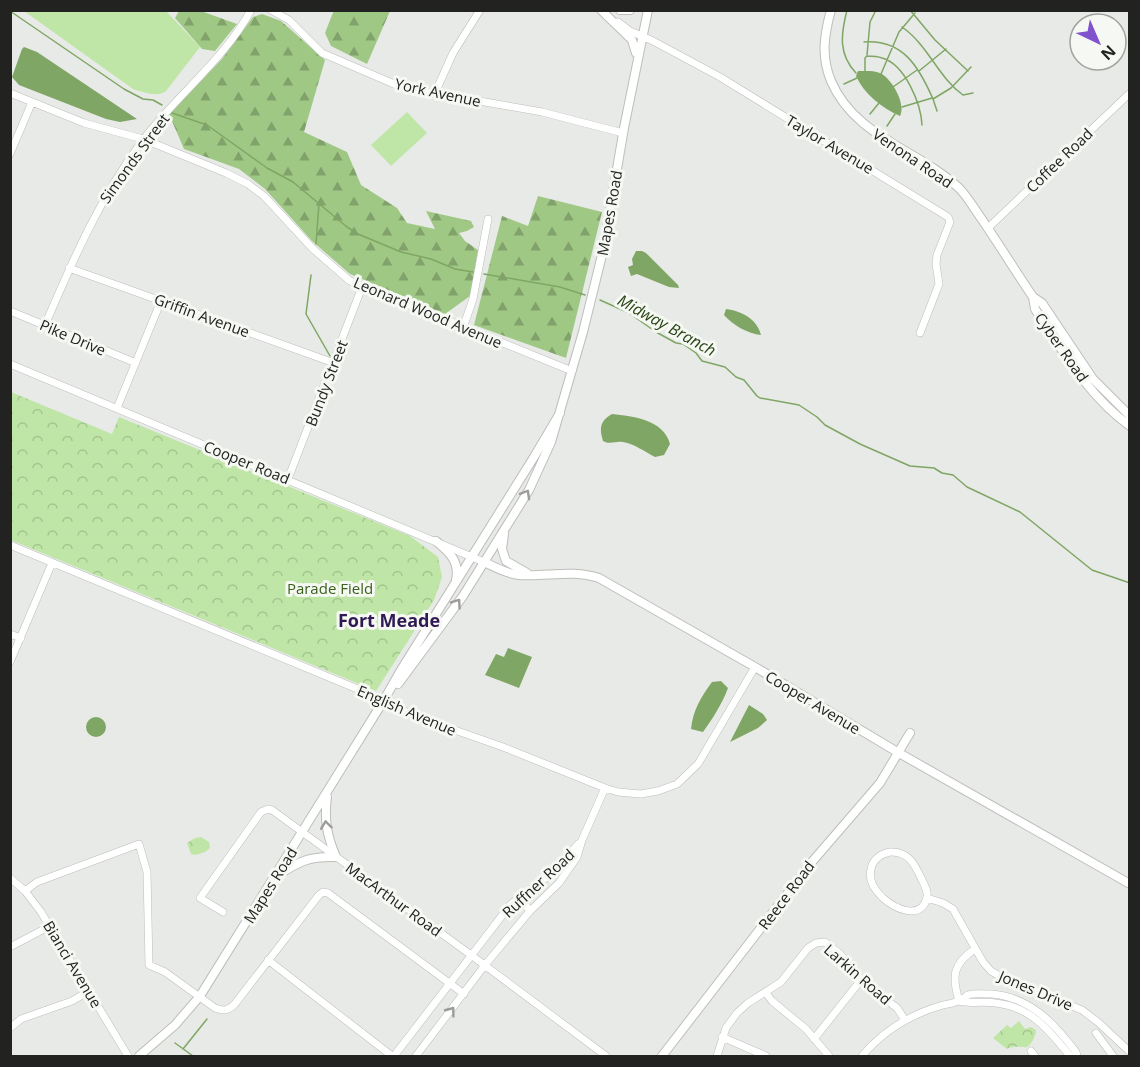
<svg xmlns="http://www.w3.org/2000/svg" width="1140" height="1067" font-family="'Open Sans',sans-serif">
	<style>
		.forest { fill: url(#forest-firs) }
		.park { fill: url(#park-crowns) }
		.pitch { fill: #bfe6a6 }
		.water { fill: #7fa664 }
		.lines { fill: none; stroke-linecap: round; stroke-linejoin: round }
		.stream { stroke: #7fa664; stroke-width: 1.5 }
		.minor-casing { stroke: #bcbfba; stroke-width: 8 }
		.tertiary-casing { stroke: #bcbfba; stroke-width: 10 }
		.minor { stroke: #fff; stroke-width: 7 }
		.tertiary { stroke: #fff; stroke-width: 8 }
		.oneway { stroke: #9c9c9b }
		.labels { text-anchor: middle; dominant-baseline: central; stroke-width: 6; stroke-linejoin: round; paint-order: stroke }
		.street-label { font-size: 15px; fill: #222321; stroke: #f5f8f3 }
		.park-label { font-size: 15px; fill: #3a5f1b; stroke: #f5f8f3 }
		.water-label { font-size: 16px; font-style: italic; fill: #2a4415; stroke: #f5f8f3 }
		.quarter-label { font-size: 18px; font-weight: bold; fill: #301a53; stroke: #f5f8f3 }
	</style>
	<defs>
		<pattern id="forest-firs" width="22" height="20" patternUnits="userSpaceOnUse" patternTransform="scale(1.5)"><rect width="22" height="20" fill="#a0c885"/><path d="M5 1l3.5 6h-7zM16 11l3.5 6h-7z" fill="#82a26c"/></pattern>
		<pattern id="park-crowns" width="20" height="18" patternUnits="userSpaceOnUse" patternTransform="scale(1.5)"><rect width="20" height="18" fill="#bfe6a6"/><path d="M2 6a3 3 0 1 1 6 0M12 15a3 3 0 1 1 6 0" fill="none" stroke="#a4c58f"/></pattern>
	</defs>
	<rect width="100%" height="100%" fill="#e7eae6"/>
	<path class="forest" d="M334,10l56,1 -23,53 -36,-18 -6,-13z
		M179,11h22l36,13 -22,27 -13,-2 -27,-31z
		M262,14l19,7 44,39 -21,72 43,20 14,33 36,23 10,15 28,6 -9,-18 45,10 3,6 -7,4 -8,2 6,8 13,9 -8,46 -25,18 -95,-40 -38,-33 -47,-52 -26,-20 -55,-20 -15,-35 53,-55 31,-42z
		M538,196l64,16 -36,146 -92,-33 28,-109 26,10z"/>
	<path class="park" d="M11,392l101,42 7,-17 291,119 28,21 4,20 -8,23 -58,91 -365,-151z
		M201,837l8,5 1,6 -5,4 -10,3 -4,-1 -4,-11 8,-5z
		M1019,1021l6,8 6,-2 5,3c0,5 -4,14 -9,17 -3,1 -12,-2 -20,2l-14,-11 14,-13 4,3z"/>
	<path class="pitch" d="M24,11h142l34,36 -34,44c-9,7 -23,1 -33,-2z
		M407,112l20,21 -36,33 -20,-21z"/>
	<path class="water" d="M24,47l13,5 100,67 -17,3 -14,-3 -87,-34 -7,-8 10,-28z
		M858,71c8,0 17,-1 24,3 11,7 24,30 18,42 -18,-8 -36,-22 -44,-40z
		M636,251h6l4,2 32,32 1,3 -10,-1 -32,-13 -6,2 -3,-9 5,-2 -1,-6z
		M726,309c16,2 31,10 35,26 -13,-1 -28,-10 -37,-20z
		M612,414c21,2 52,6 58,30l-6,11 -9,2c-10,-5 -20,-13 -32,-15 -8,-1 -13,3 -20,-1 -4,-13 -3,-20 9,-27z
		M508,648l24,9 -13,31 -34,-13 11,-21 8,3z
		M721,681l7,7c-6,16 -15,30 -25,44l-12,-3c2,-19 10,-32 21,-47z
		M749,705l14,9 4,6 -9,8 -28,14z
		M86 727a10 10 0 1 1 20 0a10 10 0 1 1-20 0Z"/>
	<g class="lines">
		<path class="stream" d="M847,10c-6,24 -9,44 9,63
			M910,10l25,30 33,31
			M10,11l114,78 19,10 10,1 9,5
			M902,27c26,18 36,50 61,68l10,-2
			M864,42c39,-3 55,25 69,57
			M867,55l3,-33 6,-12
			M865,71v-13l2,-2c5,0 10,0 15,2 23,6 39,46 40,67
			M919,71l27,-22
			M881,74l18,-42 16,-19
			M844,84l13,-6
			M893,87l24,-17
			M902,107l30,-9
			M937,111l-4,-12 18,-11 20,-21
			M172,113l35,12 60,43 26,14 54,45 11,7 43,18 30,7 24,10 18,3
			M870,114l9,-11
			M887,126l8,-12
			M316,244l3,-41
			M484,274l76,13 25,8
			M311,275l-5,39 24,42
			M600,300l29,13 27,19 20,11 7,1 13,9 6,8 23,6 11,10 8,3 13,16 3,2 39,7 18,12 8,8 35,19 50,22 24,2 8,5 11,2 14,12 53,25 72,58 38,13
			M175,1043l18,13
			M183,1049l24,-30"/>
		<g class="minor-casing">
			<path id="minor" d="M271,10l18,10 33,33 72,31 22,6 126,22 81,21
				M618,22l12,9 23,10 67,36 228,140 2,5 -13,33 -1,9 3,20 -19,49
				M10,93l74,30 59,16 83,34 22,11 16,12 49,53 37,32 222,90
				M435,93l18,-40 27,-43
				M10,154l22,-52
				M988,228l142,-135
				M69,268l265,95
				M10,311l126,52
				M45,325c28,-65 55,-128 98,-185 34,-45 81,-80 108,-130
				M463,328l10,-29 15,-80
				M10,364l474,198
				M117,408l44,-107
				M288,479l74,-192
				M10,545l374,155 28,15 91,32 102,41 13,4 23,2 17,-3 19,-7 21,-20 57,-97
				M10,634l11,4
				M10,662l42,-99
				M890,852c19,-1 25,13 32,28 3,6 6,11 5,17 -5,25 -33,11 -44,1 -8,-8 -15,-17 -12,-29 2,-10 10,-15 19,-17z
				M10,878l15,13 16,21 87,144
				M25,891l12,-9 102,-38 8,28 2,93 16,7 50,36c8,3 12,3 19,-3l85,-110 4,-3 5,1 136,101
				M519,897l11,14
				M927,898l16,5 10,6 30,53 8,9 12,7 79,32 17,13 31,29
				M223,912l-23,-14 61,-86 7,-3 4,1 199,145 135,101
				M10,947l40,-21
				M268,960l124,96
				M766,993l6,8 34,28 23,27
				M959,1001c13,3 25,0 37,2 35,4 54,28 74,53
				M959,1001c-7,-24 -7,-37 16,-52
				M10,1028l11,-9 51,-18 17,-10
				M1096,1033l17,23
				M722,1037l44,19
				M814,1039l47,-59
				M1031,1051l4,5
				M394,1056l117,-152 44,-33 23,-27
				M416,1056l69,-91 45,-54 29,-28 18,-26 5,-17 23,-52
				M717,1056l9,-28 11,-15 11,-10 33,-21 27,-34 8,-5 9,-1 15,12 21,26 36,28 8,12
				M862,1056c21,-25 49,-42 81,-51 5,-1 12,-2 17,-5 3,-1 6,-4 8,-5 7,-2 16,-1 23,-1 39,3 63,29 85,58l1,4"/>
		</g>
		<g class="tertiary-casing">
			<path id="tertiary" d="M601,10l31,30 4,13
				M620,10h10
				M831,10c-7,25 -10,47 0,71 24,56 86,68 128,107 9,9 16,22 24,33 17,25 33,51 50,76l9,6 51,76 37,37
				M1033,297l2,12c27,41 54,88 95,117
				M504,534l-2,15 4,12 21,12
				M436,541c13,11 24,20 20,39
				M484,562c11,5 23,12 35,13 28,2 53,-6 80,3l156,89 144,86 231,131
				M398,684l65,-88 66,-106 22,-48 32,-110 20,-81 21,-123 24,-118
				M278,875c22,-14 32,-19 58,-18 -9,-21 -12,-37 -9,-60
				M139,1056l36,-31 25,-29 184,-296 17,-30 133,-213 26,-44
				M662,1056l149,-193 69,-80 30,-50"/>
		</g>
		<use href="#minor" class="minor"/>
		<use href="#tertiary" class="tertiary"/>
	</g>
	<defs><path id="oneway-chevron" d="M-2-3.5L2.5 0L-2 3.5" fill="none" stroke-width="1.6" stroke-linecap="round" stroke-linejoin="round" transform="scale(1.5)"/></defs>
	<g class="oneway">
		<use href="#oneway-chevron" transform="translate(526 494) rotate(-60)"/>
		<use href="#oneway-chevron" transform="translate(457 603) rotate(-55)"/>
		<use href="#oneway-chevron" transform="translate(326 825) rotate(-97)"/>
		<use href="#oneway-chevron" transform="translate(451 1011) rotate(-53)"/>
	</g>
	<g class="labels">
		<g class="street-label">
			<text transform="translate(438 92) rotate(12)">York Avenue</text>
			<text transform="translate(830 144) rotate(31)">Taylor Avenue</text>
			<text transform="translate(134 158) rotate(-54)">Simonds Street</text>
			<text transform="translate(913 158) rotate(34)">Venona Road</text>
			<text transform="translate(1059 160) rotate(-44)">Coffee Road</text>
			<text transform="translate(609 213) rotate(-80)">Mapes Road</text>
			<text transform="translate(428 312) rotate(23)">Leonard Wood Avenue</text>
			<text transform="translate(202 315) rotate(20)">Griffin Avenue</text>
			<text transform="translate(73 337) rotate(23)">Pike Drive</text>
			<text transform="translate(1062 347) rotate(55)">Cyber Road</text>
			<text transform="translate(326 383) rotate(-69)">Bundy Street</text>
			<text transform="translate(247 462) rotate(22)">Cooper Road</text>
			<text transform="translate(813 702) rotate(31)">Cooper Avenue</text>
			<text transform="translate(407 710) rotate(23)">English Avenue</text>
			<text transform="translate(538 883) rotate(-43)">Ruffner Road</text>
			<text transform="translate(270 885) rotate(-58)">Mapes Road</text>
			<text transform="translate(786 895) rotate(-53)">Reece Road</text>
			<text transform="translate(394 899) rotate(36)">MacArthur Road</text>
			<text transform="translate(73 964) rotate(59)">Bianci Avenue</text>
			<text transform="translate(858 974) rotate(41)">Larkin Road</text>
			<text transform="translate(1036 990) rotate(23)">Jones Drive</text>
		</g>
		<g class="park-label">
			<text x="330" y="588">Parade Field</text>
		</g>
		<g class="water-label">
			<text transform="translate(667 325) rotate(29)">Midway Branch</text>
		</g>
		<g class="quarter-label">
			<text x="389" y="620">Fort Meade</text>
		</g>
	</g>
	<rect width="1140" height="1067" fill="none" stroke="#222321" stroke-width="24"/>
	<g transform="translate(1098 42) rotate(136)"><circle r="28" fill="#f5f8f3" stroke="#a1a39f" stroke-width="1.5"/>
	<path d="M0-4.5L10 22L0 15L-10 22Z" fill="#8052cb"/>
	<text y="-9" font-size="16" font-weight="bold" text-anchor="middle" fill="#222321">N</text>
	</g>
</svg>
